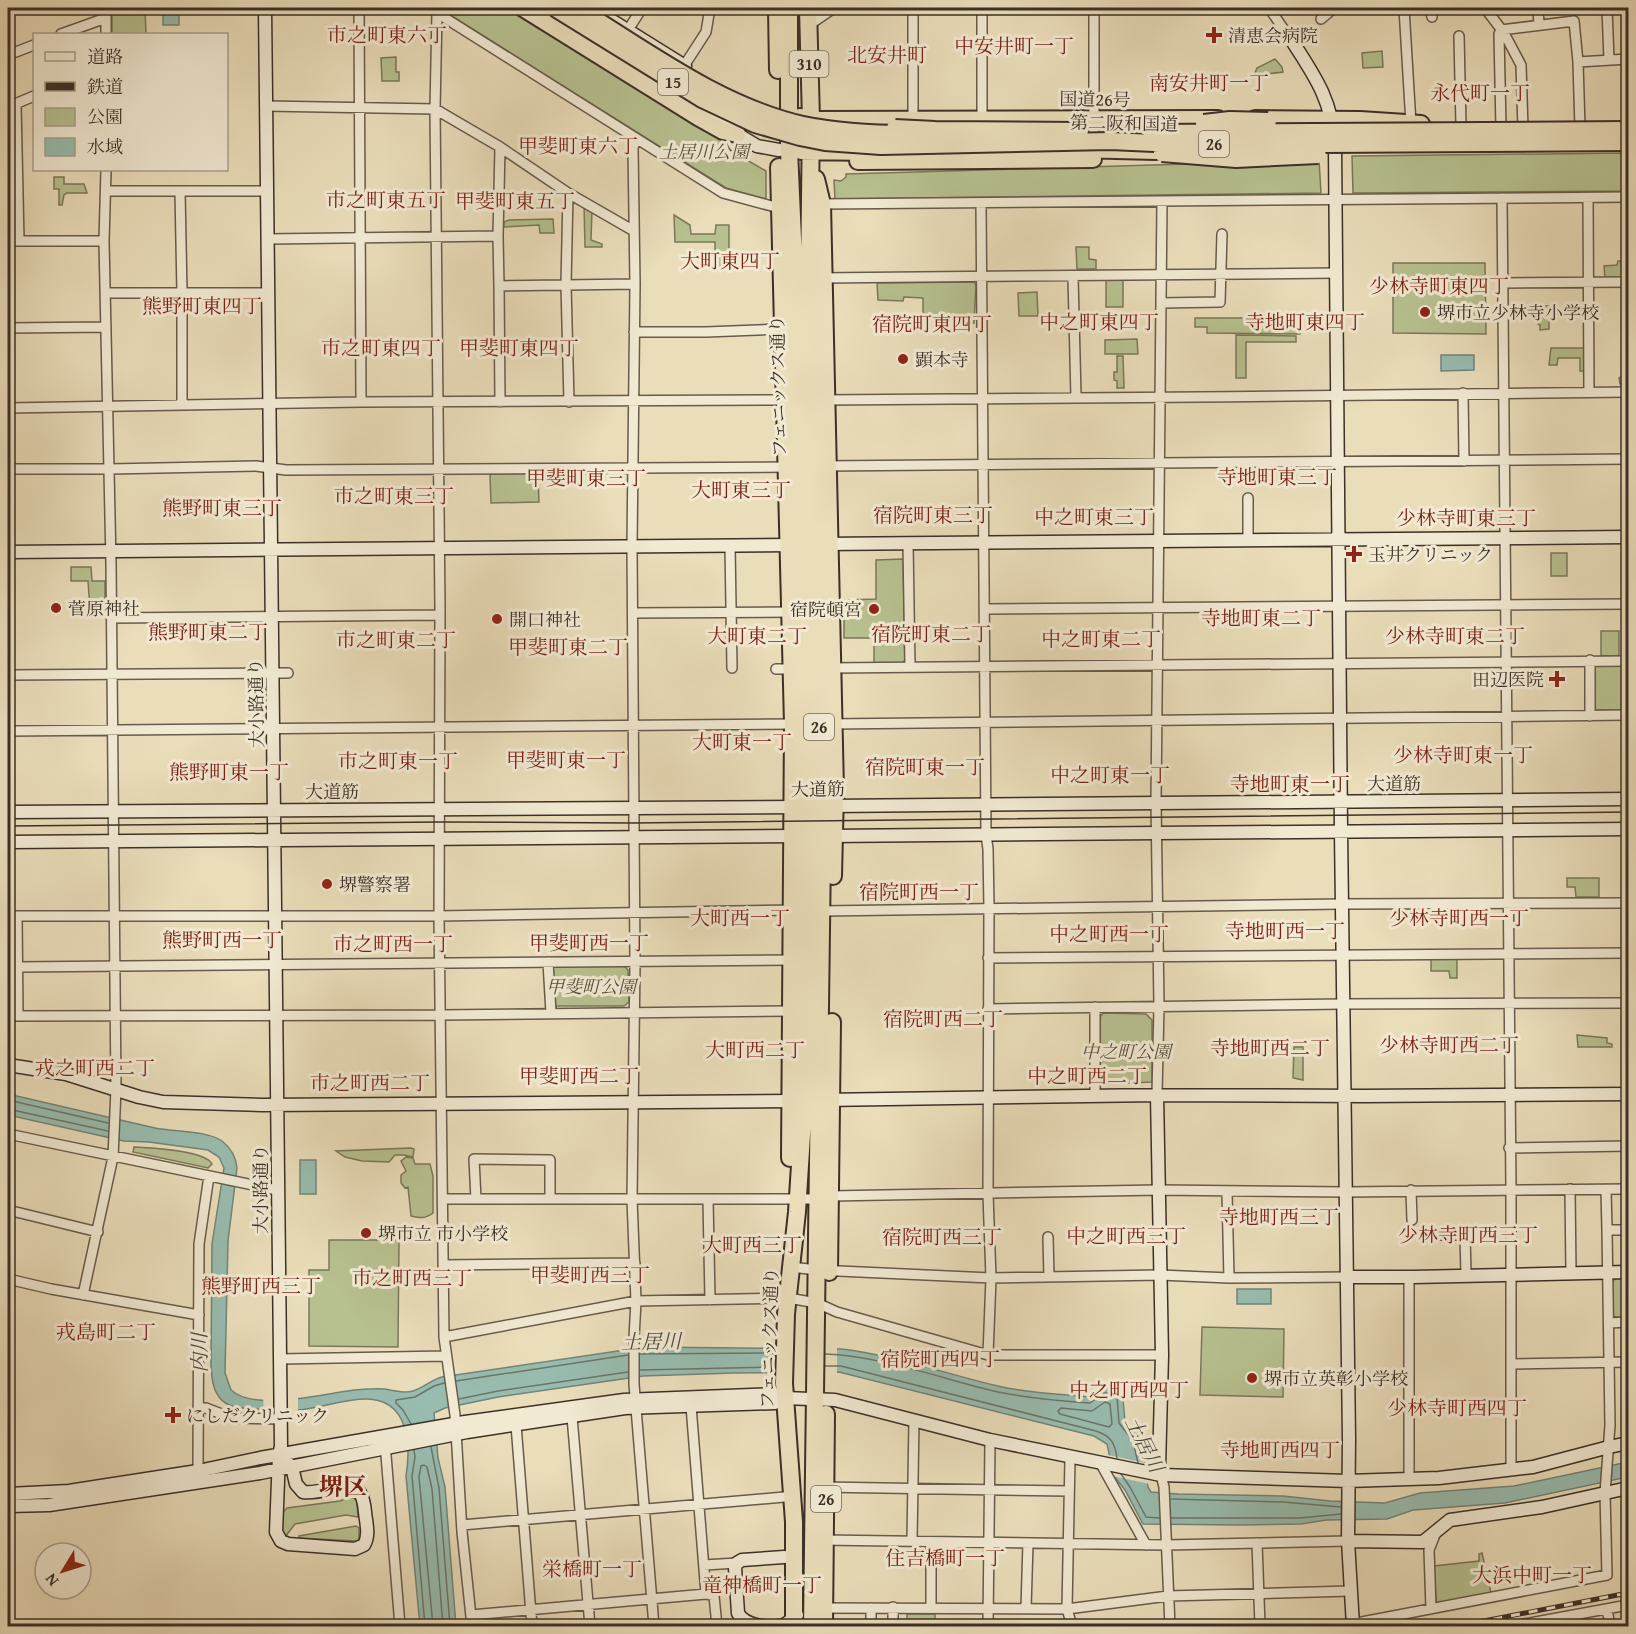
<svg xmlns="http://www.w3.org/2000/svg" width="1636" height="1634" font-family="'Gentium Book Plus','Noto Serif JP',serif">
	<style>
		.green { fill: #b7c08f; stroke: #7a785b; stroke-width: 1.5 }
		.water { fill: #98bcaf; stroke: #738479; stroke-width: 1.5 }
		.pier { fill: #eaddba }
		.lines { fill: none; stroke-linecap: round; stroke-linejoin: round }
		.shore { stroke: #6a766b; stroke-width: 1.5 }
		.street-casing { stroke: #685b4c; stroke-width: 12 }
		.secondary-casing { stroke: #3c3027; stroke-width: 15 }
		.highway-casing { stroke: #3c3027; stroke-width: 20 }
		.street { stroke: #f1e9d2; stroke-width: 9 }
		.secondary { stroke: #f1e9d2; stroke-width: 12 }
		.highway { stroke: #eaddba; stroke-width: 16 }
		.tram { stroke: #3c3027; stroke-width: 1.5 }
		.rail-casing { stroke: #3c3027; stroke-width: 5 }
		.rail { stroke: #f1e9d2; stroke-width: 3; stroke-dasharray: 9; stroke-linecap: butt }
		.highway-bridge-casing { stroke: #3c3027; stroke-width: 20; stroke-linecap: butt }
		.highway-bridge { stroke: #eaddba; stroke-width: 16 }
		.poi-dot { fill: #8f2418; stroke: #f1e9d2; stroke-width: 2 }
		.labels { text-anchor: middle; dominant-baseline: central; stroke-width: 6; stroke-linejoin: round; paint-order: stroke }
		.shield { fill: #f1e9d2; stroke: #72685a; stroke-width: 1.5 }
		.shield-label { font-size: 16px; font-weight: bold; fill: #3c3027 }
		.poi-label { font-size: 18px; fill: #3c3027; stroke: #f1e9d2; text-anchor: start }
		.street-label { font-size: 18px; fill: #3c3027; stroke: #f1e9d2 }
		.park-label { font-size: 18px; font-style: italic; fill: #554d3c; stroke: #f1e9d2 }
		.neighbourhood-label { font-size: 20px; fill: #7a1f14; stroke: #f1e9d2 }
		.water-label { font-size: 20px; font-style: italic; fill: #4e4c42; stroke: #f1e9d2 }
		.district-label { font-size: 24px; font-weight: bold; fill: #7a1f14; stroke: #f1e9d2 }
	</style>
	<rect width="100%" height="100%" fill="#eaddba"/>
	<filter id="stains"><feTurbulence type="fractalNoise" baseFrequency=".00333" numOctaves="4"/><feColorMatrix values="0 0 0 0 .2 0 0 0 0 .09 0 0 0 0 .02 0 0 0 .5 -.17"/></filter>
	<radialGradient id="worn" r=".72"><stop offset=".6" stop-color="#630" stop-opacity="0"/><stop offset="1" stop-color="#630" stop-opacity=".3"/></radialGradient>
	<path class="green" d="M112,8h33l1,26h-34z
		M439,8h72l217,135 -2,5 40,23v28l-40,-11z
		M1382,51l1,16 -20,1 -1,-15z
		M396,57v15h3v9h-17l-1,-23z
		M1275,59l7,8 1,5 -24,3 -4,-2 2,-5z
		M1628,153v38l-275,2 -1,-37z
		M1319,160l2,33 -486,6 -1,-19 7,1 5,-4v-3z
		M54,177h10v7h20l3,9h-20l-3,2 -2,10h-3v-16h-5z
		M584,205l8,5 -1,30 11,4v3h-17z
		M674,215l16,10 1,9h24l1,-9h13v44h-14v-27h-40z
		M553,219l1,14h-14l-1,-8 -35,2v-5l5,-2z
		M1076,247h13v12l7,1v9h-19z
		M1618,261h5v18h-18l-1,-13 13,-1z
		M1393,263h92l1,71 -93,-1z
		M1106,279h17v28h-17z
		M974,282l2,3 -2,38h-32l-1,-5 -18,-1v-19l-19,-1 -1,4 -25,-1 -1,-17z
		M1037,292l1,24h-19l-1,-23z
		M1537,306h12v23l-9,1v-5l-2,-1z
		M1272,314h7v7h21v13l-93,-1v-6h-12v-9h75z
		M1624,330h4v54h-8l-1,-6 5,-4z
		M1236,335l60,1v6h-50v36h-10z
		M1137,339l1,15h-33v-14z
		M1551,348h33v23h-4v-13h-22l-1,7h-8z
		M1117,356h6l1,32h-7v-7l-3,-1v-8h3z
		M538,473l1,29 -48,1 -1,-29z
		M1551,553h16v23h-16z
		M903,559l2,101 -3,3 -28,1v-26h-30v-38l32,-1v-39z
		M71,567h20l1,14h13v29h-15l-2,-29h-17z
		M1601,631h18v25h-18z
		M1595,666h33v44h-33l-2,-3 -1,-39z
		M1567,878h32v19h-23l-1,-10h-8z
		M1431,959h26v19h-7l-1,-7h-18z
		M554,966h70l4,4 1,32 -5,4h-70l-1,-37z
		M1103,1013l43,1 6,6v62l-49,2 -4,-2 1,-65z
		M1577,1035l30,3v5l5,1v3h-34z
		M1294,1047h9v33l-10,-2z
		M134,1147c15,1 71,3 78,17l-4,4 -75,-16z
		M411,1148l3,1 -1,8 -9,-2h-9l-6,7 -27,-1 -17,-4 -9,-6z
		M406,1157l7,1 2,6h15l3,12v37c-8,6 -13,5 -22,3l-3,-29 -3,1 -4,-5v-8l5,-4 -5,-10z
		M329,1240h70l-1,107 -89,-1v-76h20z
		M1615,1278h13v41l-16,-3v-33z
		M1202,1327l82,2 -1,68 -83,-2z
		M351,1496l6,5 1,16 -12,-2 -51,9 -10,13 -3,-3 1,-22 4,-4 53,-7z
		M356,1526l3,2v11l-3,2 -57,-3v-2z
		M1482,1553l9,40 -52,11 -3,-3 -2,-35 45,-5v-7z
		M907,1614h28v12h-28z"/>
	<path class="water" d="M163,8h16v17h-16z
		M1441,355h33v15l-33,1z
		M8,1094c49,11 98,23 147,34 19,4 51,2 67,13 9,7 14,16 15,27l-9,73 -3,132 6,17c26,24 102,0 136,-1 7,0 16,-1 23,1 8,1 14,4 23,1 10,-3 18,-11 29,-14l203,-30 196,2c53,6 105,25 157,37 30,7 61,8 92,11l12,-10 20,1 3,34 14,16 4,13 5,36 3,5 27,2 105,2 47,5 55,2 35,-10 94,-7 114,-24v15l-123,26 -92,7 -26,9 -61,1 -25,4 -62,1 -96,-1 -18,-34 -11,-14 -7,-32 -13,-8 -255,-64 -105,1 -91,3 -145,21 -53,11 -11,5 4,45 7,29 11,139h-36l-14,-150c5,-31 3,-77 -40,-77 -23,0 -45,9 -68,11 -13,1 -28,0 -41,-1 -14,-1 -29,0 -38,-12 -7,-9 -7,-20 -8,-31l1,-122 12,-76 -5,-11 -11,-7 -59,-8 -25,-1 -116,-26z
		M300,1160h16v34h-16z
		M1237,1289h34v15h-34z"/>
	<path class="pier" d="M777,1344l60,2v29l-60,1z
		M298,1395v17h-34l-1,-15z
		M1108,1455l38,8 4,21 -38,-8z"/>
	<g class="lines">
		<path class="shore" d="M8,1100l100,23
			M8,1109l100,22
			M640,1354l135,-1
			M825,1354c57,2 117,25 173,38 30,6 61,9 92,11l14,-10h11l2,3 2,27 14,18 5,22
			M825,1366h16l255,65c15,5 19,12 21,27
			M640,1370l135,-3
			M456,1381l172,-26
			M459,1399l39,-8 130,-19
			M1105,1402l5,2 2,20 -3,3 -49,-13 -2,-3 3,-3 31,3z
			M411,1424l-8,-14 -7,-7v-3l19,-3 19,-11 10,-3
			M431,1447l8,41 11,138
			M414,1450l1,7 -3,19 13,150
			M1121,1474l9,13 16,30 13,1
			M1171,1499l112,3 58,5
			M1171,1518h129l41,-4
			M433,1626l-14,-149 2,-11 3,-1 3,2 5,22 11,137"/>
		<g class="street-casing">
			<path id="street" d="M359,8l2,394
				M913,8v112
				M1094,8v137
				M1269,8l25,36
				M1404,8l7,116
				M1430,8l2,9
				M1485,8l19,25 17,32 2,64
				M1538,8l1,17
				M1607,8l2,52
				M1321,19l13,-11
				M809,25l25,-17
				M628,30l14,-22
				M61,34l45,-16
				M106,34v-26
				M1459,36l2,90
				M8,55l26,-10
				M1578,62l50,-3
				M684,66l22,-34 4,-24
				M16,104l3,137
				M266,106l169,3 65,38 68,46
				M8,107l26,-11
				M982,119v-111
				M1501,128l-2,-94 2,-4 73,-9 4,41 2,66
				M636,138l-3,10 2,136 -3,262 3,417 -3,236 4,102 -2,37v46l20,242
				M107,191h160
				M180,191l2,102h86
				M1502,198l9,991v281
				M1588,198l1,194
				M822,204l806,-7
				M981,204l5,631 2,14 1,59 -1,286 3,84 -3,77
				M498,236l1,50 67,-1 2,-92 66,38
				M267,239l231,-3 2,-89
				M8,241h96
				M1073,277l3,120
				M820,278l517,-5
				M1502,283l126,-1
				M499,286l1,116
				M105,293h77v112
				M1161,303l59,-1 2,-68
				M8,328l98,-1
				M634,332h72l77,-3
				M1463,393l1,68
				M823,400c268,-1 537,-5 805,-8
				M569,402l-3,-117 69,-1
				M8,408l353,-6 427,-2
				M825,466l803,-7
				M8,469h102l146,-3 30,4 505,-3
				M1248,498v42
				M908,543l2,124
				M730,546l2,122
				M985,609l643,-5
				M633,613l160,-1
				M112,618l328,-3
				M1590,660v56
				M830,668l798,-7
				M776,669h19
				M8,675l280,-2
				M830,724l798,-9
				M8,731l788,-7
				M822,911l520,-7 286,-1
				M8,916h431l357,-6
				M17,916l1,99
				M988,958l640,-5
				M548,962l3,51
				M18,967l777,-7
				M988,1009l355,-5 285,-1
				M8,1016l433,-1 351,-4
				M1157,1095l2,-89 -3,-204 6,-601
				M1095,1096v-89
				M8,1134l269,56
				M1509,1148l119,-2
				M1570,1189l1,84
				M1411,1190l1,30
				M1606,1190l1,40
				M1227,1192l2,86
				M443,1199h375l13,-3 328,-6 187,2 282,-3
				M476,1199l-2,-40 76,1v39
				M708,1199l2,101
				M8,1210l90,22
				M1440,1235h25l1,40
				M1048,1237l1,40
				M443,1265l192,-2
				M791,1267l26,3 174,8 169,-3 69,3 118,-1
				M1409,1277v203
				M8,1279l43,10 148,26
				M83,1295l30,-138 3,-68 -5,-526 -7,-322 2,-71
				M1609,1323l19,-1
				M444,1337l192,-36 152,-3 29,5 20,9 151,43h174
				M280,1359l166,-3
				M1511,1364l117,-2
				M691,1406l15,188
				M198,1407l8,1 26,10 49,1
				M572,1417l18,209
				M516,1425l16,201
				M385,1443l15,183
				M1070,1458l-3,151 5,17
				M1101,1464l45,81
				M198,1471l1,-227 10,-68
				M1161,1475l3,12 6,139
				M822,1487l247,4
				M462,1525l322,-28
				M822,1540l344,5 182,-4
				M912,1541l2,-121
				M1257,1543l3,83
				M704,1565l33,-2
				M820,1608l247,1 101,-13 182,-5
				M931,1608v-66
				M1026,1608l2,-65
				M1431,1609l-2,-59 7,-18
				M1607,1609l3,17
				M471,1615l235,-21 8,2 3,30
				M472,1626l-10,-94 -7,-117 -11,-78 -5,-421 1,-307 -5,-500 2,-96 286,180 56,15
				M871,1626v-18
				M893,1626v-19
				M988,1626l2,-186
				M1341,1626l266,-51 -2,-82 5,-68 -3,-195h21
				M1513,1626l115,-21"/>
		</g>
		<g class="secondary-casing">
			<path id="secondary" d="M265,8l16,1438 -2,9 -3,77 5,9 7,3 67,5 9,-4c6,-10 2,-22 1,-33 -4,-47 -34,-16 -62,-20l-7,-8 -4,-17 -13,-12
				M592,8l93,58
				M1294,44c23,35 39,60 41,103l6,685 8,607 -1,102 5,85
				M674,91l52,33 11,10 20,12 22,4
				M822,544l806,-7
				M8,552l787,-7
				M829,806l799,-7
				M8,812l791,-5
				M828,836l800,-7
				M8,842l790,-6
				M8,1065l58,9 73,23 24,5 99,3 534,-4
				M1157,1095l5,260 -3,112 2,8
				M823,1100l334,-5 206,1 265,-2
				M1347,1277h67l214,-5
				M8,1494l61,-3 19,-3 110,-17 62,-13 205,-36 159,-22 150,-6 11,4 50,2 155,40 171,35 187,6 91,-3 94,-11 76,-20 19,-4
				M8,1506l41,-1 211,-32 207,-41 158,-24 150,-5 10,-5
				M1348,1541l75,1 27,-22 92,-13 86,-19
				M784,1557l-42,3 -5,3 -2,5 3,45c6,13 30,15 43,13 5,-1 11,-7 16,-11"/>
		</g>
		<g class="highway-casing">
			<path id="highway" d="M523,8l175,109 25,14 14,3
				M777,8l1,62
				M789,8v142l8,178 11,524 -5,267 -6,93 -11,102 -2,69 10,139v104
				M808,8l3,112 -2,158 10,513 3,61 -10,774
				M800,117l11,3 407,-1
				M1255,119l105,1 61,4
				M1076,149l80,2
				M801,151l70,1
				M858,161l235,-2
				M779,167l14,557 -3,434
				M816,179l6,25 13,586 -2,86
				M829,1272l3,-250
				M824,1626l2,-212"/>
		</g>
		<use href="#street" class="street"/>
		<use href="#secondary" class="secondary"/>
		<use href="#highway" class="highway"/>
		<path class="tram" d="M8,826l432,-4 193,1 995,-11"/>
		<g class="rail-casing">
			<path id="rail" d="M1458,1626l170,-33"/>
		</g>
		<use href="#rail" class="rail"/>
		<g class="highway-bridge-casing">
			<path id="highway-bridge" d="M555,8l147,91 53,25 45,13 25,5 56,4 229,-5 66,3h147l305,-2
				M577,8c72,44 143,98 226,117 34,7 70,9 105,9
				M1204,123l26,-3 38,1
				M895,128l40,2 145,1
				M1152,133l476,-3
				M1162,153l74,6 82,-4"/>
		</g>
		<use href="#highway-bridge" class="highway-bridge"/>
	</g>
	<g class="poi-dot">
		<path d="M1211 26h6v6h6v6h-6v6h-6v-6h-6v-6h6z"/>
		<circle cx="1425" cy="312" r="6"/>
		<circle cx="903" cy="359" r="6"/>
		<path d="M1351 545h6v6h6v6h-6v6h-6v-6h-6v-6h6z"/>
		<circle cx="56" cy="608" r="6"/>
		<circle cx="874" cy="609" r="6"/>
		<circle cx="497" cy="619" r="6"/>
		<path d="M1554 670h6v6h6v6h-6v6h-6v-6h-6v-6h6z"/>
		<circle cx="327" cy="884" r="6"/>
		<circle cx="366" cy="1233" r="6"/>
		<circle cx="1252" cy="1378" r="6"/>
		<path d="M170 1406h6v6h6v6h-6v6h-6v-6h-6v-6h6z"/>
	</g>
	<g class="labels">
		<g class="shield">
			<rect x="789.5" y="51" width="39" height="26" rx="4.5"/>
			<rect x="658" y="69" width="30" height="26" rx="4.5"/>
			<rect x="1199" y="131" width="30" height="26" rx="4.5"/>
			<rect x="804" y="714" width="30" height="26" rx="4.5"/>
			<rect x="811" y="1486" width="30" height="26" rx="4.5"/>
		</g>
		<g class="shield-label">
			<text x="809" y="64">310</text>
			<text x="673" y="82">15</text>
			<text x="1214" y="144">26</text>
			<text x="819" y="727">26</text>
			<text x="826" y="1499">26</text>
		</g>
		<g class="poi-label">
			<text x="1228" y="35">清恵会病院</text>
			<text x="1437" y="312">堺市立少林寺小学校</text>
			<text x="915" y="359">顕本寺</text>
			<text x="1368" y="554">玉井クリニック</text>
			<text x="68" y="608">菅原神社</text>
			<text x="862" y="609" text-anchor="end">宿院頓宮</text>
			<text x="509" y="619">開口神社</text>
			<text x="1544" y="679" text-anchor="end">田辺医院</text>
			<text x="339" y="884">堺警察署</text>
			<text x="378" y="1233">堺市立 市小学校</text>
			<text x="1264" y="1378">堺市立英彰小学校</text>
			<text x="186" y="1415">にしだクリニック</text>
		</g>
		<g class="street-label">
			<text transform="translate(1095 99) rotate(1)">国道26号</text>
			<text transform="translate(1124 123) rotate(1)">第二阪和国道</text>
			<text transform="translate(778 386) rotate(-91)">フェニックス通り</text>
			<text transform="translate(256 703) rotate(-91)">大小路通り</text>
			<text x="1394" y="783">大道筋</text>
			<text transform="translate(818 789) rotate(-1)">大道筋</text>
			<text x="332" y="791">大道筋</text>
			<text transform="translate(260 1189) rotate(-90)">大小路通り</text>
			<text transform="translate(769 1338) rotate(-88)">フェニックス通り</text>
		</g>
		<g class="park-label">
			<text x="704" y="151">土居川公園</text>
			<text x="591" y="986">甲斐町公園</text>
			<text x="1126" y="1051">中之町公園</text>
		</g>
		<g class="neighbourhood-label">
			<text x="387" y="34">市之町東六丁</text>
			<text x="1014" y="45">中安井町一丁</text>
			<text x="887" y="54">北安井町</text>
			<text x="1209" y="82">南安井町一丁</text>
			<text x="1480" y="92">永代町一丁</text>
			<text x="578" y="145">甲斐町東六丁</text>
			<text x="386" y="199">市之町東五丁</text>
			<text x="515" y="200">甲斐町東五丁</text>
			<text x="730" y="260">大町東四丁</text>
			<text x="1439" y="285">少林寺町東四丁</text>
			<text x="202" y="305">熊野町東四丁</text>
			<text x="1099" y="321">中之町東四丁</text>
			<text x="1305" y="321">寺地町東四丁</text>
			<text x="932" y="323">宿院町東四丁</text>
			<text x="381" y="347">市之町東四丁</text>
			<text x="519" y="347">甲斐町東四丁</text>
			<text x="1277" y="476">寺地町東三丁</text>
			<text x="586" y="477">甲斐町東三丁</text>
			<text x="741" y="489">大町東三丁</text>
			<text x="394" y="495">市之町東三丁</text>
			<text x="222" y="507">熊野町東三丁</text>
			<text x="933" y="514">宿院町東三丁</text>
			<text x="1094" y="516">中之町東三丁</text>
			<text x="1466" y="517">少林寺町東三丁</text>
			<text x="1261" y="617">寺地町東二丁</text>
			<text x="208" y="631">熊野町東二丁</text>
			<text x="931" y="633">宿院町東二丁</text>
			<text x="757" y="635">大町東二丁</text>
			<text x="1455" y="635">少林寺町東二丁</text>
			<text x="1101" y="638">中之町東二丁</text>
			<text x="396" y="639">市之町東二丁</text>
			<text x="568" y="646">甲斐町東二丁</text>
			<text x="742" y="741">大町東一丁</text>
			<text x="1463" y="754">少林寺町東一丁</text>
			<text x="566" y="759">甲斐町東一丁</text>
			<text x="398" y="760">市之町東一丁</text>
			<text x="925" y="766">宿院町東一丁</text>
			<text x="229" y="771">熊野町東一丁</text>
			<text x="1110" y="774">中之町東一丁</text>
			<text x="1290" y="783">寺地町東一丁</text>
			<text x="919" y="891">宿院町西一丁</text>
			<text x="740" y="917">大町西一丁</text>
			<text x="1459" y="917">少林寺町西一丁</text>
			<text x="1285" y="930">寺地町西一丁</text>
			<text x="1109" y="933">中之町西一丁</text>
			<text x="222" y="939">熊野町西一丁</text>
			<text x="589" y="942">甲斐町西一丁</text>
			<text x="393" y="943">市之町西一丁</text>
			<text x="943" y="1018">宿院町西二丁</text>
			<text x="1449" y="1044">少林寺町西二丁</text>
			<text x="1270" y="1047">寺地町西二丁</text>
			<text x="755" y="1049">大町西二丁</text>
			<text x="95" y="1067">戎之町西二丁</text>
			<text x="579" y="1075">甲斐町西二丁</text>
			<text x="1087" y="1075">中之町西二丁</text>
			<text x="370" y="1082">市之町西二丁</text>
			<text x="1279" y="1216">寺地町西三丁</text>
			<text x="1468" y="1234">少林寺町西三丁</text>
			<text x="1126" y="1235">中之町西三丁</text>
			<text x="942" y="1236">宿院町西三丁</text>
			<text x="752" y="1244">大町西三丁</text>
			<text x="590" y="1274">甲斐町西三丁</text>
			<text x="412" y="1277">市之町西三丁</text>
			<text x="261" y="1285">熊野町西三丁</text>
			<text x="106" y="1331">戎島町二丁</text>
			<text x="940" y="1358">宿院町西四丁</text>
			<text x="1129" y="1389">中之町西四丁</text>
			<text x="1457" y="1407">少林寺町西四丁</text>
			<text x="1280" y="1449">寺地町西四丁</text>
			<text x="945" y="1557">住吉橋町一丁</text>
			<text x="592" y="1568">栄橋町一丁</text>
			<text x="1532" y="1574">大浜中町一丁</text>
			<text x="762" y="1584">竜神橋町一丁</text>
		</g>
		<g class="water-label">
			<text transform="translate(651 1341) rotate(-1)">土居川</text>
			<text transform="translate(199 1353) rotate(-91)">内川</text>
			<text transform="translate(1145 1444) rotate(63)">土居川</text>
		</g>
		<g class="district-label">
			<text x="343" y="1486">堺区</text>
		</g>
	</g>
	<rect width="1636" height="1634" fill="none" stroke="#eaddba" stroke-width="30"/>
	<rect x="9" y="9" width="1618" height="1616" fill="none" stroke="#3c3027" stroke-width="3"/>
	<rect x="15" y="15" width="1606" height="1604" fill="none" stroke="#3c3027" stroke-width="1.5"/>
	<rect x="33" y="33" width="195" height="138" fill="#f1e9d2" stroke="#a99f8e" stroke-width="1.5"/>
	<rect x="45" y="52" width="30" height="9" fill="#f1e9d2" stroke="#a99f8e" stroke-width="1.5"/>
	<text x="87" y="63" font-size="18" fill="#3c3027">道路</text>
	<rect x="45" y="82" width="30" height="9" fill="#3c3027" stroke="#a99f8e" stroke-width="1.5"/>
	<text x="87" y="93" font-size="18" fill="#3c3027">鉄道</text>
	<rect x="45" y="108" width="30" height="18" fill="#b7c08f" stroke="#a99f8e" stroke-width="1.5"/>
	<text x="87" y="123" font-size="18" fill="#3c3027">公園</text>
	<rect x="45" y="138" width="30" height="18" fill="#98bcaf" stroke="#a99f8e" stroke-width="1.5"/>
	<text x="87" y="153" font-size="18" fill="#3c3027">水域</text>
	<g transform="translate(63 1571) rotate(232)"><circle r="28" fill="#f1e9d2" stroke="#a99f8e" stroke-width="1.5"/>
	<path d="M0-4.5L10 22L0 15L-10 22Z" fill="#8f2418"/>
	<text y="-9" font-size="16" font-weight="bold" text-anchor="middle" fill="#3c3027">N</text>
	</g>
	<rect width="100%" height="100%" filter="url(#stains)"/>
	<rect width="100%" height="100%" fill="url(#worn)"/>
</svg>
